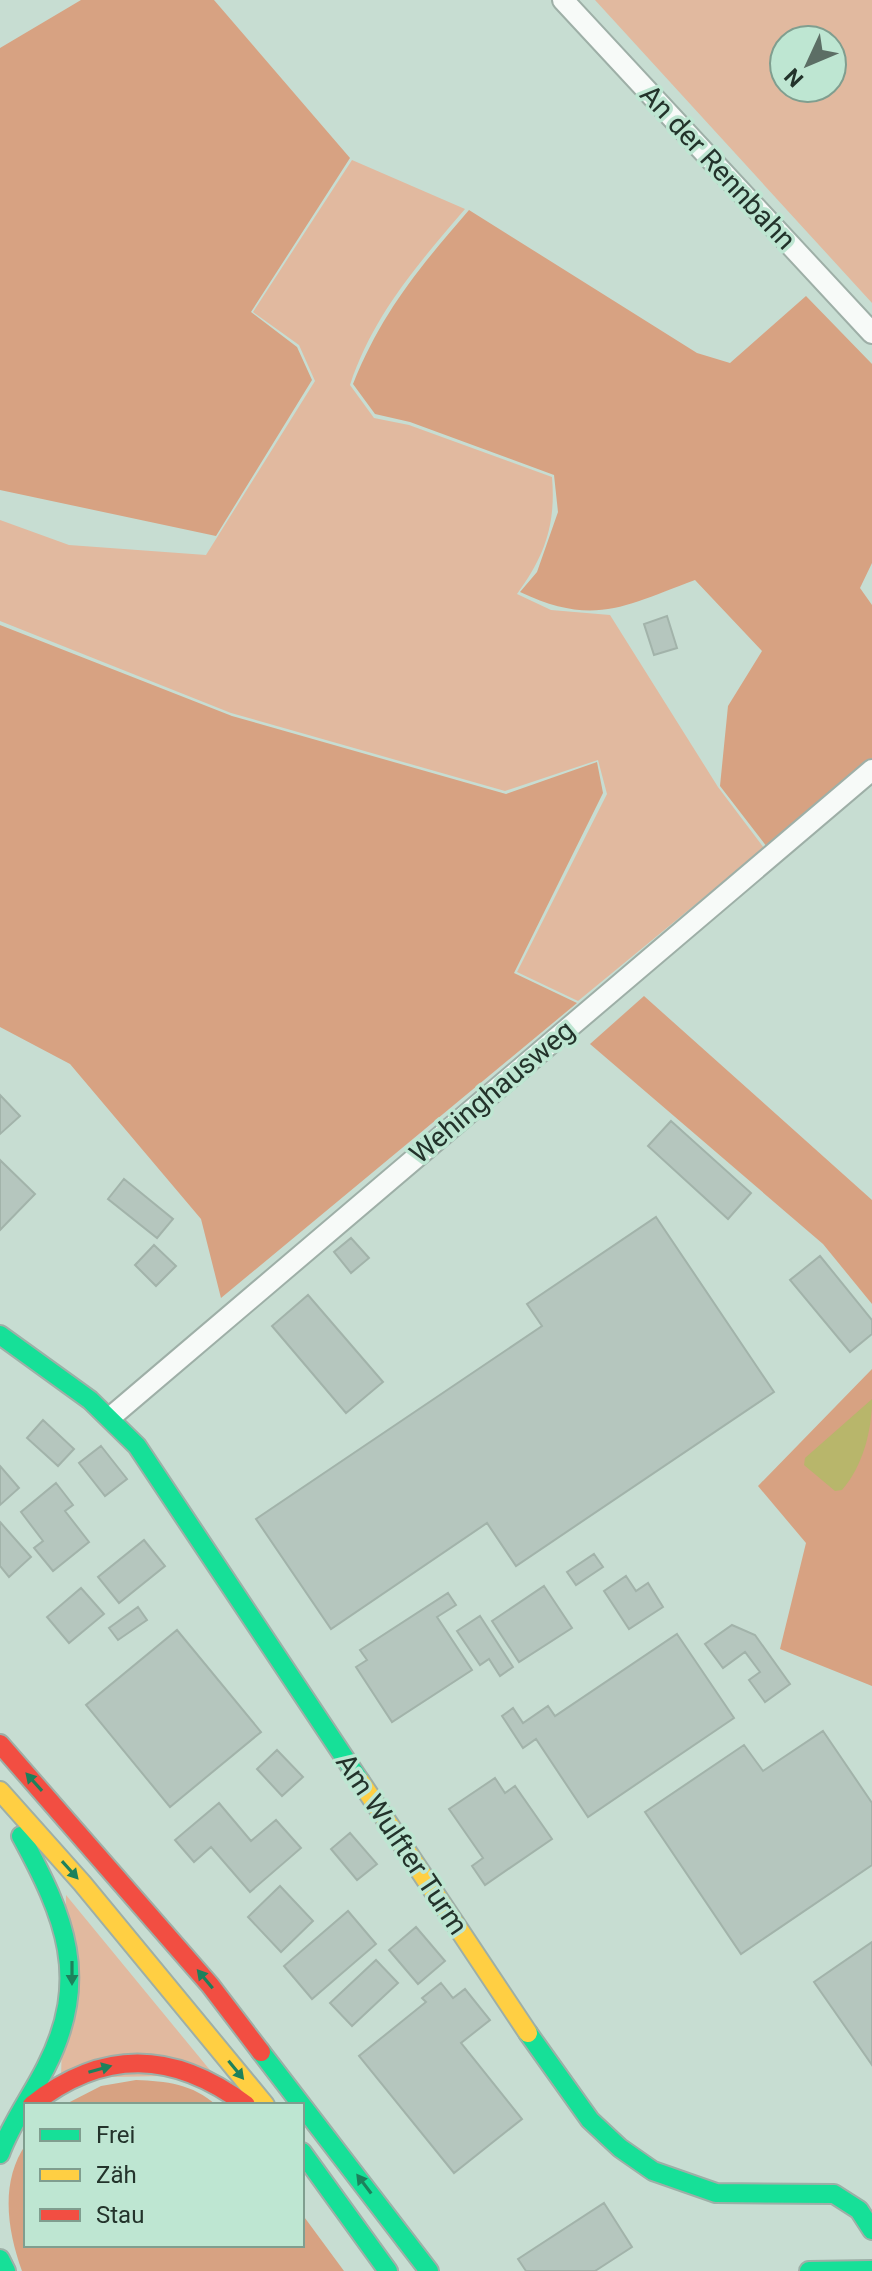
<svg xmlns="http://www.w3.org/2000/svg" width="872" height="2271" font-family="Roboto,sans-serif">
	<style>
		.green { fill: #e1b99f; fill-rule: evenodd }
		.forest { fill: #d7a282 }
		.water { fill: #b8b66b }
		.building { fill: #b5c6be; stroke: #a2b3aa; stroke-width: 2 }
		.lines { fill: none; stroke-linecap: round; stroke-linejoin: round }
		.street-casing { stroke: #9eafa7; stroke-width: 24 }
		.fast-casing { stroke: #9eafa7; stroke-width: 22 }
		.slow-casing { stroke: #9eafa7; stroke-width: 22 }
		.jam-casing { stroke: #9eafa7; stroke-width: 22 }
		.street { stroke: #f7faf8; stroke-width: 20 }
		.fast { stroke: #16e098; stroke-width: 18 }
		.slow { stroke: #ffcf43; stroke-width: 18 }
		.jam { stroke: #f24e42; stroke-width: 18 }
		.oneway { fill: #1d815c }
		.labels { text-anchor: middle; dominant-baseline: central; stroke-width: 7; stroke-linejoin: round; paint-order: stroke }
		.street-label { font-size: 28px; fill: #23332b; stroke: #bee6d2 }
	</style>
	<rect width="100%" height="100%" fill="#c7ddd2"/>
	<path class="green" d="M595,0h277v303zM832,40v48h-48v-48z
		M352,160l113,49c-47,55 -92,106 -115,176l24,33 35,7 143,52c4,47 -7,79 -35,117l34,16 59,5 108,172 46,61 -186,153 -61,-29 90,-178 -9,-34 -93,31 -274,-78 -231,-92v-101l69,25 137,10 109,-174 -16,-36 -46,-33z
		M66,1895l148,180 -153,3z"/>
	<path class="forest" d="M81,0h133l136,158 -99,154 46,35 15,33 -96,156 -216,-46v-442z
		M469,210l228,143 33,10 76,-67 66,68v199l-12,25 12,17v155l-105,87 -47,-61 8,-80 34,-55 -67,-71c-70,26 -101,47 -175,12l17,-20 21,-60 -4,-37 -144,-53 -35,-8 -22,-30c29,-72 66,-116 116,-174z
		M0,625l232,91 274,78 91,-32 6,31 -89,180 63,30 -356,295 -20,-79 -131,-155 -70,-37z
		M644,996l228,204v104l-49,-60 -233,-200z
		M872,1369v317l-92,-37 26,-106 -48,-57z
		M136,2080c30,1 57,4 80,25h-152l37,-19z
		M26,2144v101h276v-31l42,57h-322c-15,-42 -22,-89 4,-127z"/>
	<path class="water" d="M872,1399c0,31 -9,67 -30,91l-7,1 -31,-26 1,-7z"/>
	<path class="building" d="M667,616l10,32 -23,7 -10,-31z
		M0,1095l20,21 -20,18z
		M671,1121l80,72 -23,26 -80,-73z
		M0,1160l35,34 -35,36z
		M124,1179l49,40 -16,19 -49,-39z
		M656,1217l118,175 -258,174 -29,-43 -156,106 -75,-110 286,-193 -15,-22z
		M351,1238l18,20 -18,15 -17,-21z
		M154,1245l22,21 -20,20 -21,-21z
		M820,1256l52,64v14l-22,18 -60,-72z
		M308,1295l75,87 -37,31 -74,-87z
		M43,1420l31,29 -16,17 -31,-28z
		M101,1446l26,33 -22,17 -26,-33z
		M0,1466l19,22 -19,17z
		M56,1483l17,22 -8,6 24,31 -36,29 -19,-23 9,-7 -22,-29z
		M0,1522l31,35 -22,20 -9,-11z
		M144,1540l21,26 -46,37 -21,-26z
		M594,1554l9,13 -27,18 -9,-13z
		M626,1576l10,15 12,-8 15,24 -34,22 -25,-38z
		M544,1586l28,42 -53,34 -27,-41z
		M81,1588l23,26 -35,29 -22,-26z
		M448,1593l8,12 -19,12 35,53 -80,52 -36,-55 11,-7 -7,-10z
		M138,1607l9,13 -29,20 -9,-12z
		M480,1616l33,51 -13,9 -11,-17 -9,6 -23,-34z
		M732,1625l23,10 35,49 -25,18 -16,-22 11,-8 -15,-20 -22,16 -18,-24z
		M177,1630l84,102 -91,75 -84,-102z
		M677,1634l57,84 -146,99 -52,-78 -13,9 -21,-32 11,-8 10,15 25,-17 7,10z
		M823,1731l49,72v62l-131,89 -96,-142 99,-67 19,26z
		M277,1750l26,27 -21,19 -25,-27z
		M495,1778l10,15 10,-7 37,53 -67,46 -13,-19 11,-8 -34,-49z
		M219,1803l32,38 25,-21 25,28 -51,44 -39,-45 -17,15 -19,-22z
		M350,1833l27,31 -20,16 -26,-31z
		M280,1886l33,35 -32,31 -33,-35z
		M348,1911l28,33 -64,55 -28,-33z
		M416,1927l29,34 -27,23 -29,-34z
		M872,1942v123l-58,-83z
		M376,1960l22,23 -46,43 -22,-23z
		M441,1983l12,15 12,-9 25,31 -29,23 61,76 -68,54 -95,-117 67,-54 -4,-4z
		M604,2203l28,44 -37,24h-69l-8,-12z"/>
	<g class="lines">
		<g class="street-casing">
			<path id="street" d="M563,0l309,333
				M112,1416l760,-646"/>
		</g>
		<g class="fast-casing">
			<path id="fast" d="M0,1335l90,65 47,46 223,335
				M528,2033l62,87 30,28 33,23 63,22 118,1 25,16 13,20
				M261,2052l168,219
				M302,2152l86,119
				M0,2154c11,-31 31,-57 46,-87 45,-88 19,-150 -25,-231
				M0,2259l6,12
				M809,2271l63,-1"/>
		</g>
		<g class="slow-casing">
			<path id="slow" d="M360,1781l168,252
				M0,1791l82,92 183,222"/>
		</g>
		<g class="jam-casing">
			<path id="jam" d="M0,1744l210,241 51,67
				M32,2105c72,-57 142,-54 214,0"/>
		</g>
		<use href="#street" class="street"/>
		<use href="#fast" class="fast"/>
		<use href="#slow" class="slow"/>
		<use href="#jam" class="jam"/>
	</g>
	<defs><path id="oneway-solid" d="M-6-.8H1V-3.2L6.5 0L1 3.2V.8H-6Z" transform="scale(2)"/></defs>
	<g class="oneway">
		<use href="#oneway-solid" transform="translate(34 1782) rotate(-132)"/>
		<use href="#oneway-solid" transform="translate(70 1870) rotate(48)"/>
		<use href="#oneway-solid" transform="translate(72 1973) rotate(90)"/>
		<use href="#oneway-solid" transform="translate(205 1979) rotate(-130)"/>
		<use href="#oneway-solid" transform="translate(100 2069) rotate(-16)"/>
		<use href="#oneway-solid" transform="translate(236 2070) rotate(51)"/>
		<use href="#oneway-solid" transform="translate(364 2184) rotate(-127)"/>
	</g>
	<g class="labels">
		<g class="street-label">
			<text transform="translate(718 167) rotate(47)">An der Rennbahn</text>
			<text transform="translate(492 1092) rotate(-40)">Wehinghausweg</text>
			<text transform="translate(402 1844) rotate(56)">Am Wulfter Turm</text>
		</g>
	</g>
	<rect x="24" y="2103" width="280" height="144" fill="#bee6d2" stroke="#809e8f" stroke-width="2"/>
	<rect x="40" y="2129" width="40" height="12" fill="#16e098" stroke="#809e8f" stroke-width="2"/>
	<text x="96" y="2143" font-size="24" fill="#23332b">Frei</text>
	<rect x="40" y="2169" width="40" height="12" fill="#ffcf43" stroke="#809e8f" stroke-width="2"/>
	<text x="96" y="2183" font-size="24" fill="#23332b">Zäh</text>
	<rect x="40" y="2209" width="40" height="12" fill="#f24e42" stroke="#809e8f" stroke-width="2"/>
	<text x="96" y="2223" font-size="24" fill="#23332b">Stau</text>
	<g transform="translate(808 64) rotate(226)"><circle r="38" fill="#bee6d2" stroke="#809e8f" stroke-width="2"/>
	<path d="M0-6L14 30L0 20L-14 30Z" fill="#5c6e65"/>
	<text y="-12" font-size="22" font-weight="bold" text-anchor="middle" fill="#23332b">N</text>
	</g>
</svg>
